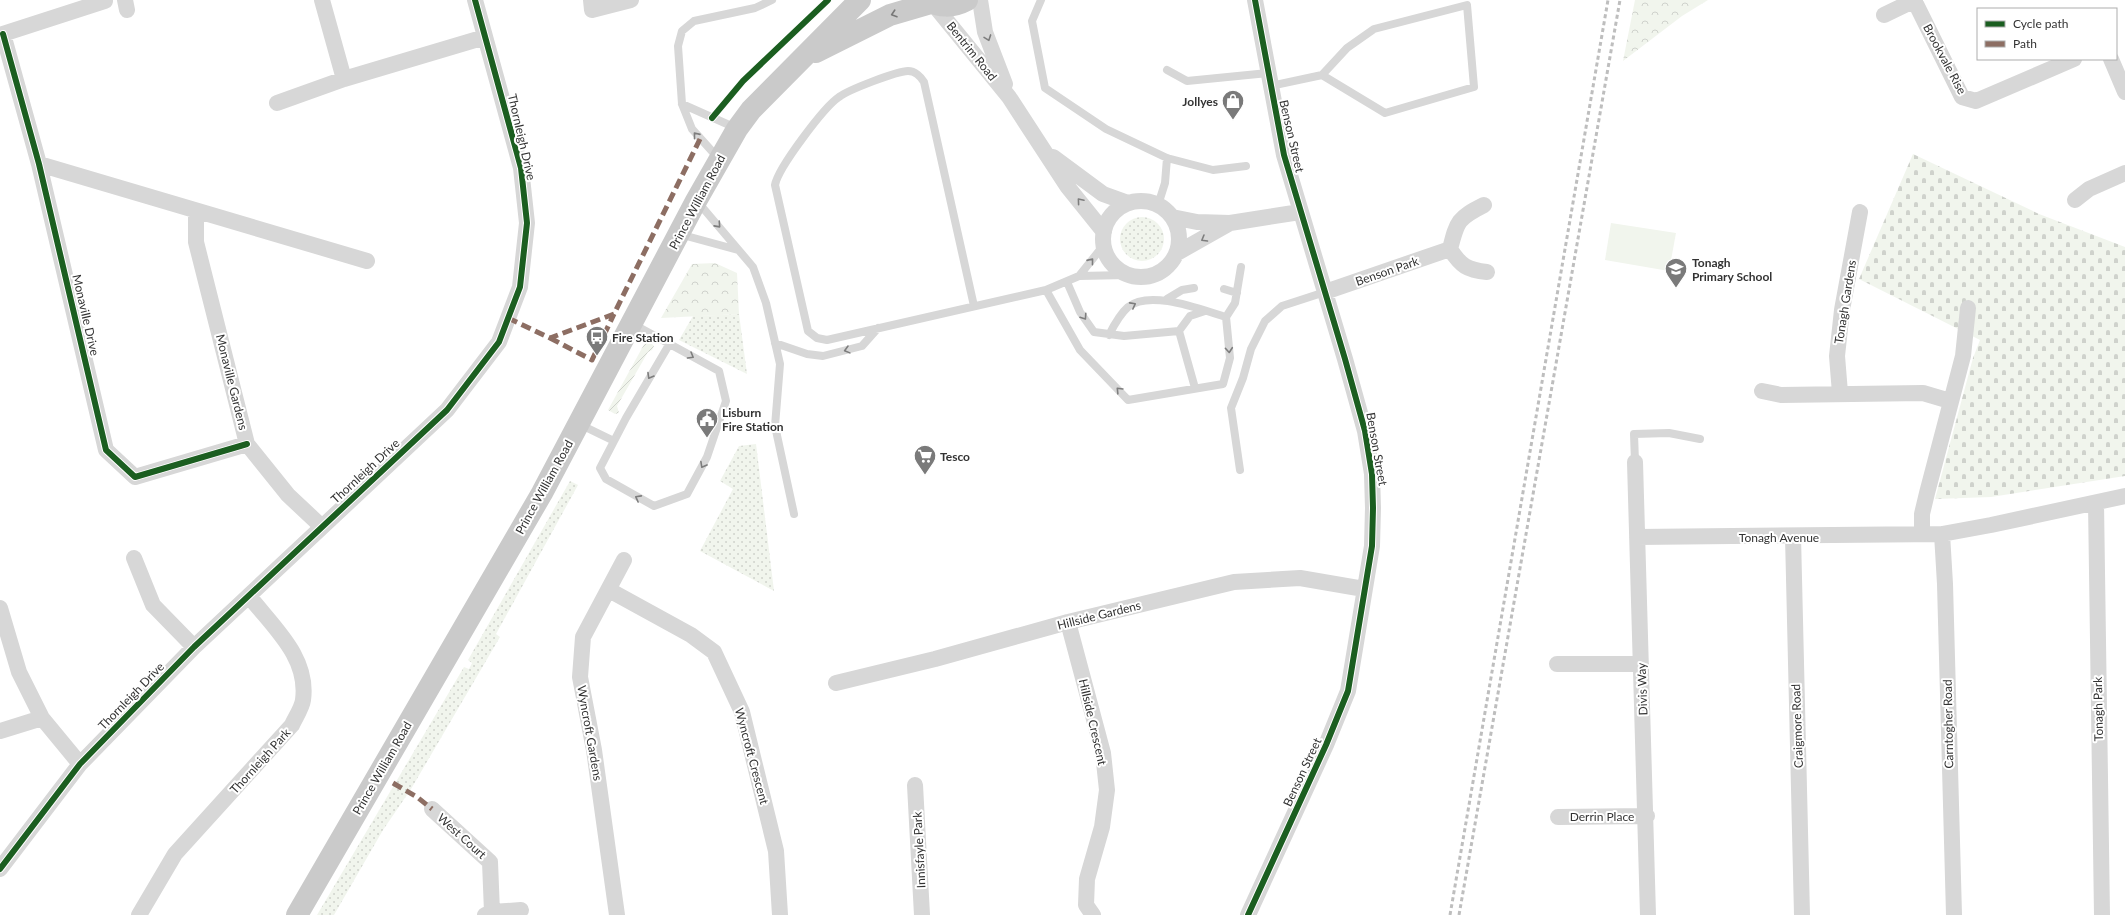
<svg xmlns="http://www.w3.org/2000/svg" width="2125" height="915" font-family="Lato,sans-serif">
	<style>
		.grass { fill: url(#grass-dots) }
		.forest { fill: url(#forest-crowns) }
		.cemetery { fill: url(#cemetery-stones) }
		.garden { fill: url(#garden-furrows) }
		.pitch { fill: #f1f5ed }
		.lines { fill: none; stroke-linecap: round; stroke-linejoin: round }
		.lane { stroke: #d7d7d7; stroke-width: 8 }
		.street { stroke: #d7d7d7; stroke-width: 16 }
		.primary { stroke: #cacaca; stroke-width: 22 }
		.rail { stroke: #bebebe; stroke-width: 3; stroke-dasharray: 4 3; stroke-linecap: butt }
		.quiet { stroke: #8d6e63; stroke-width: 5; stroke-dasharray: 10 5; stroke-linecap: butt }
		.cycleway-casing { stroke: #fff; stroke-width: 8 }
		.cycleway { stroke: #1b5e20; stroke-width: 6 }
		.oneway { stroke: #777 }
		.oneway2 { stroke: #7d7d7d }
		.labels { text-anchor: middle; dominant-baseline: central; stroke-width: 4; stroke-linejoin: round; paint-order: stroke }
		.street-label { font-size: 12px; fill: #333; stroke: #fff }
		.poi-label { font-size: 12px; font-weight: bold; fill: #333; stroke: #fff; text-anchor: start }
	</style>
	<defs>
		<pattern id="grass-dots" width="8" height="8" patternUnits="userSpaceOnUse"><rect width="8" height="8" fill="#f1f5ed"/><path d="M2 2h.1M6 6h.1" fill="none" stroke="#cfd2cc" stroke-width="1.8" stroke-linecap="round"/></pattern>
		<pattern id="forest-crowns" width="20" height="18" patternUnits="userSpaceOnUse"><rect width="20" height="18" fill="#f1f5ed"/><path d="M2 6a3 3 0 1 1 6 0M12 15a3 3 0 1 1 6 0" fill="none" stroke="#cfd2cc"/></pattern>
		<pattern id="cemetery-stones" width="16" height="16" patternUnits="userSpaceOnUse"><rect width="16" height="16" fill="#f1f5ed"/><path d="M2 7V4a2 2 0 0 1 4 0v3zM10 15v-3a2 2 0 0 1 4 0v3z" fill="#cfd2cc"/></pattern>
		<pattern id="garden-furrows" width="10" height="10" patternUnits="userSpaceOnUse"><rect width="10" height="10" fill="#f1f5ed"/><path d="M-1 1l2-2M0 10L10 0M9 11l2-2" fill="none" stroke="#cfd2cc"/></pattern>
	</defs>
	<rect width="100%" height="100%" fill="#fff"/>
	<path class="grass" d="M1120 239a22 22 0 1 1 44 0a22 22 0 1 1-44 0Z
		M739,314l8,60 -68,-34 14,-24z
		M756,444l18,147 -74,-40 33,-62 -13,-8 19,-35z
		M570,481l8,4 -82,149 4,3 -89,152 -28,41 -49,85h-17l147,-248 5,2 3,-6 -4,-3z"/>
	<path class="forest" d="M1635,0h73l-26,16 -59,45z
		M715,263l22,10 2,41 -78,4 31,-54z"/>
	<path class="cemetery" d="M1913,154l126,60 86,33v229l-134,21 -56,2 38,-141 7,-18 -121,-61z"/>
	<path class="garden" d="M647,339l7,7 -2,4 -4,2 -31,54 2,7 -4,1 -7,-4z"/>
	<path class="pitch" d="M1611,223l65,10 -7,38 -64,-11z"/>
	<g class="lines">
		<path class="lane" d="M1041,0l-9,21 13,67 61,41 61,29 46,12 33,-4
			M1167,70l20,11 81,-8
			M1270,86l52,-11 25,-27 27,-19 93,-24 7,82 -89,26 -63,-38
			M682,104l54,24
			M719,159l-27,-30 -10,-25 -4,-58 4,-15 12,-10 61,-13 17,-8
			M697,201l56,66 13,36 14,61 -5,62 19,88
			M1158,205l7,-22 2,-25
			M679,234l59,16
			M1079,276l48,-1
			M1067,282l13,30 14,20 30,4 55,-5 11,-15 15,-5
			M1224,289l13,4
			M1046,290l34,60 48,50 95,-16 7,-26 -4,-41c-24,-7 -76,-28 -98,-10 -8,7 -14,18 -19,28
			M1167,299l15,-9 12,-2
			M974,306l-50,-224c-3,-5 -9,-11 -16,-11 -11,0 -60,19 -69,26 -15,10 -61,71 -64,88l33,146 9,7 10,2 219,-50 33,-14 24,-30
			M1226,317l9,-14 6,-36
			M633,324l86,47 7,30 -19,56 -20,37 -33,12 -48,-27 -6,-11 26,-50 44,-75
			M1179,331l16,57
			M775,343l32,11 16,2 39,-10 16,-18
			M579,424l35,17
			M1635,462l-1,-28 35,-1 31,6
			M1240,470l-9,-62 12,-30 8,-29 14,-28 17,-15 43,-14"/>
		<path class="street" d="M125,0l2,10
			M322,0l22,79
			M591,0l1,10 39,-10
			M980,0l5,32 20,52
			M1914,0l48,97 14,4 98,-42
			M934,5l75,92 58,89 37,46
			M1884,15l31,-15
			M3,34l36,130 67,286 29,27 112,-33
			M0,35l105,-34
			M2111,59l14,33
			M277,103l67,-24 141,-42
			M1053,157l50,37 25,9
			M39,164l328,97
			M2075,200l14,-11 36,-16
			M1103 239a38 38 0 1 1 76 0a38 38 0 1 1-76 0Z
			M1484,205c-26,13 -27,16 -34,44 11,17 17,21 37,23
			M196,211v31l51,202 41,51 33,31
			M1172,217l25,5 33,1 70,-11
			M1177,253l53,-30
			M1325,292l125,-43
			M1762,391l19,4 142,-2 27,8
			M1840,393l-3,-37 5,-46 18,-98
			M1635,462l13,453
			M2096,503l6,412
			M1922,534v-20l5,-21 36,-137 5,-48
			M1942,534l3,50 9,331
			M1793,536l9,379
			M1637,537l305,-3 49,-9 134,-29
			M134,558l19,47 41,42
			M609,590l82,45 23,17 28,60 34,139 4,64
			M0,608l19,64 23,46 38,46
			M1068,622l35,131 4,37 -5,37 -15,52 -1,26 7,10
			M1557,664h84
			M836,683l99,-24 133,-37 166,-40 66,-4 64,11
			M0,731l42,-13
			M915,785l7,130
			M432,809l58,53 2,50
			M1558,817l89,-1
			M0,869l80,-105 114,-117 253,-237 52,-68 21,-55 7,-64 -6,-55 -46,-168
			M139,915l36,-61 117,-129c3,-7 10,-17 11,-25 6,-43 -30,-73 -54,-104
			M485,915l7,-3 29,-2
			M617,915l-23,-165 -14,-73 3,-40 41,-77
			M1248,915l78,-170 22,-54 24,-145 1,-38 -1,-34 -7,-43 -20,-72 -61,-204 -29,-155"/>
		<path class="primary" d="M925,0c15,7 27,8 42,0
			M816,52l74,-37 41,-12
			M297,915l245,-422 154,-292 41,-72 14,-19 109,-110"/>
		<path class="rail" d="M1450,915l158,-915
			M1459,915l161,-915"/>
		<path class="quiet" d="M508,318l42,20 64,-24 86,-175
			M550,338l42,22 22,-46
			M393,783l24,14 15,12"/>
		<g class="cycleway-casing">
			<path id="cycleway" d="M3,34l36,130 67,286 29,27 112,-33
				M712,118l31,-37 85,-81
				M0,869l80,-105 114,-117 253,-237 52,-68 21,-55 7,-64 -6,-55 -46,-168
				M1248,915l78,-170 22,-54 24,-145 1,-38 -1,-34 -7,-43 -20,-72 -61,-204 -29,-155"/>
		</g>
		<use href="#cycleway" class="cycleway"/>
	</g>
	<defs><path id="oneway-chevron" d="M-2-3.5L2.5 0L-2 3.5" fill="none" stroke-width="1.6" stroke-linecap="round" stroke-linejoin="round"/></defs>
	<use class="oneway" href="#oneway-chevron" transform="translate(894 14) rotate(162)"/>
	<g class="oneway2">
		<use href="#oneway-chevron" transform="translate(988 38) rotate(70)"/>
		<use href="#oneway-chevron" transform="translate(696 135) rotate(-129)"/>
		<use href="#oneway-chevron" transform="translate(1080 201) rotate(-130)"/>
		<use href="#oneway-chevron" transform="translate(718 225) rotate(48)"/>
		<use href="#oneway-chevron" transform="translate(1204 239) rotate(150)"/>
		<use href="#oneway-chevron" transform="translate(1091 261) rotate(-51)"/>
		<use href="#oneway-chevron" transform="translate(1133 305) rotate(-28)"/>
		<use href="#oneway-chevron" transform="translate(1084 317) rotate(56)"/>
		<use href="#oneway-chevron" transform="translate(847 350) rotate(165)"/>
		<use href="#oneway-chevron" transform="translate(1229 350) rotate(85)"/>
		<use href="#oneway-chevron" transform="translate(691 356) rotate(30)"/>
		<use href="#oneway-chevron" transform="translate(650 376) rotate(120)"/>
		<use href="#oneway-chevron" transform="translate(1119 390) rotate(-134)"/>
		<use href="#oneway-chevron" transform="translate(703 465) rotate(119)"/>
		<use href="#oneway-chevron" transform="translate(638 498) rotate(-152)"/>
	</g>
	<defs>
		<g id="shop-pin" transform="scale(1.15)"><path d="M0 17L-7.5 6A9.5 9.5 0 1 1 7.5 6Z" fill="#7a7a7a" stroke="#fff"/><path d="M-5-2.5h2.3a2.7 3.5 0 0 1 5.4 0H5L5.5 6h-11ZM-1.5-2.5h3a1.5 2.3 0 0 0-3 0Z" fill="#fff"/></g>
		<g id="school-pin" transform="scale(1.15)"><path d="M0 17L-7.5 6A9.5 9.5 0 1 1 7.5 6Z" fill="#7a7a7a" stroke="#fff"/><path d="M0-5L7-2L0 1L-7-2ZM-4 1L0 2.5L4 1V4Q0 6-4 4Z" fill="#fff"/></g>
		<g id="bus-pin" transform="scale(1.15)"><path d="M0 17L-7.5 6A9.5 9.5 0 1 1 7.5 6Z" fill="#7a7a7a" stroke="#fff"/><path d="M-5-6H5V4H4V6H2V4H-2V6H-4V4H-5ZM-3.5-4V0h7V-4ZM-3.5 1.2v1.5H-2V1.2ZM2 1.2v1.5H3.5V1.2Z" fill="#fff"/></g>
		<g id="civic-pin" transform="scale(1.15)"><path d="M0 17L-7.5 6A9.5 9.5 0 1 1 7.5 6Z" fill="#7a7a7a" stroke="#fff"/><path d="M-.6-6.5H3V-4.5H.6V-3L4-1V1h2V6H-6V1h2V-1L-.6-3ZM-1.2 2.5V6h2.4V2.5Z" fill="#fff"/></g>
		<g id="supermarket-pin" transform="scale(1.15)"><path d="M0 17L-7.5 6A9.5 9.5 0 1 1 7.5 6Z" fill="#7a7a7a" stroke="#fff"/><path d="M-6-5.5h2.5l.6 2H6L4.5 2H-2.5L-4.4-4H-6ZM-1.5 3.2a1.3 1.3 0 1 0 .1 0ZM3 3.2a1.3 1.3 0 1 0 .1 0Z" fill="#fff"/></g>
	</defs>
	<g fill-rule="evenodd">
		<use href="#shop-pin" x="1233" y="101"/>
		<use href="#school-pin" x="1676" y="269"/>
		<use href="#bus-pin" x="597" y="337"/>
		<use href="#civic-pin" x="707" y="419"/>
		<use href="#supermarket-pin" x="925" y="456"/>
	</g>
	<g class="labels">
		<g class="street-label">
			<text transform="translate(972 51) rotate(51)">Bentrim Road</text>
			<text transform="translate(1945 59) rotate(62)">Brookvale Rise</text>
			<text transform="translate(1292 136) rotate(77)">Benson Street</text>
			<text transform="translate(522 137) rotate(77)">Thornleigh Drive</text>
			<text transform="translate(697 202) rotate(-62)">Prince William Road</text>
			<text transform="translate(1387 271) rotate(-19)">Benson Park</text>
			<text transform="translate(1845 302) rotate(-81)">Tonagh Gardens</text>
			<text transform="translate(86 315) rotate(77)">Monaville Drive</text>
			<text transform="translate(232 382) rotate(76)">Monaville Gardens</text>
			<text transform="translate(1377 449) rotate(80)">Benson Street</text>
			<text transform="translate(365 471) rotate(-43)">Thornleigh Drive</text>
			<text transform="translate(544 487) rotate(-61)">Prince William Road</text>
			<text x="1779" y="537">Tonagh Avenue</text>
			<text transform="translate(1099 615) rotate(-14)">Hillside Gardens</text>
			<text transform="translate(1642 689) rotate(-92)">Divis Way</text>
			<text transform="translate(131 696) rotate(-46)">Thornleigh Drive</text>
			<text transform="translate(2098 709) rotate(-91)">Tonagh Park</text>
			<text transform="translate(1093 722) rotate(77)">Hillside Crescent</text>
			<text transform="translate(1948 724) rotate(-91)">Carntogher Road</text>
			<text transform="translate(1797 726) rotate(-92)">Craigmore Road</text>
			<text transform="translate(590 733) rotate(80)">Wyncroft Gardens</text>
			<text transform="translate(752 756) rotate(75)">Wyncroft Crescent</text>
			<text transform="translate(260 761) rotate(-48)">Thornleigh Park</text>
			<text transform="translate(382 768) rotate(-60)">Prince William Road</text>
			<text transform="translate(1302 772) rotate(-65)">Benson Street</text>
			<text x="1602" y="816">Derrin Place</text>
			<text transform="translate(462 836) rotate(42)">West Court</text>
			<text transform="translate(919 850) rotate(-93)">Innisfayle Park</text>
		</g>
		<g class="poi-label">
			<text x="1218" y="101" text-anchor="end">Jollyes</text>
			<text x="1692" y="262">Tonagh<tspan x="1692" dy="14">Primary School</tspan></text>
			<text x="612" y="337">Fire Station</text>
			<text x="722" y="412">Lisburn<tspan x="722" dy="14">Fire Station</tspan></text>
			<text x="940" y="456">Tesco</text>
		</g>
	</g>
	<rect x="1977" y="8" width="140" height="52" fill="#ffffff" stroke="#adadad"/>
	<rect x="1985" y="21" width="20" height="6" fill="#1b5e20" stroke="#adadad"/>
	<text x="2013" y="28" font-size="12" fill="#333333">Cycle path</text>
	<rect x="1985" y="41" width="20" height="6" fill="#8d6e63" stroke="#adadad"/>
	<text x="2013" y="48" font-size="12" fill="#333333">Path</text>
</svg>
